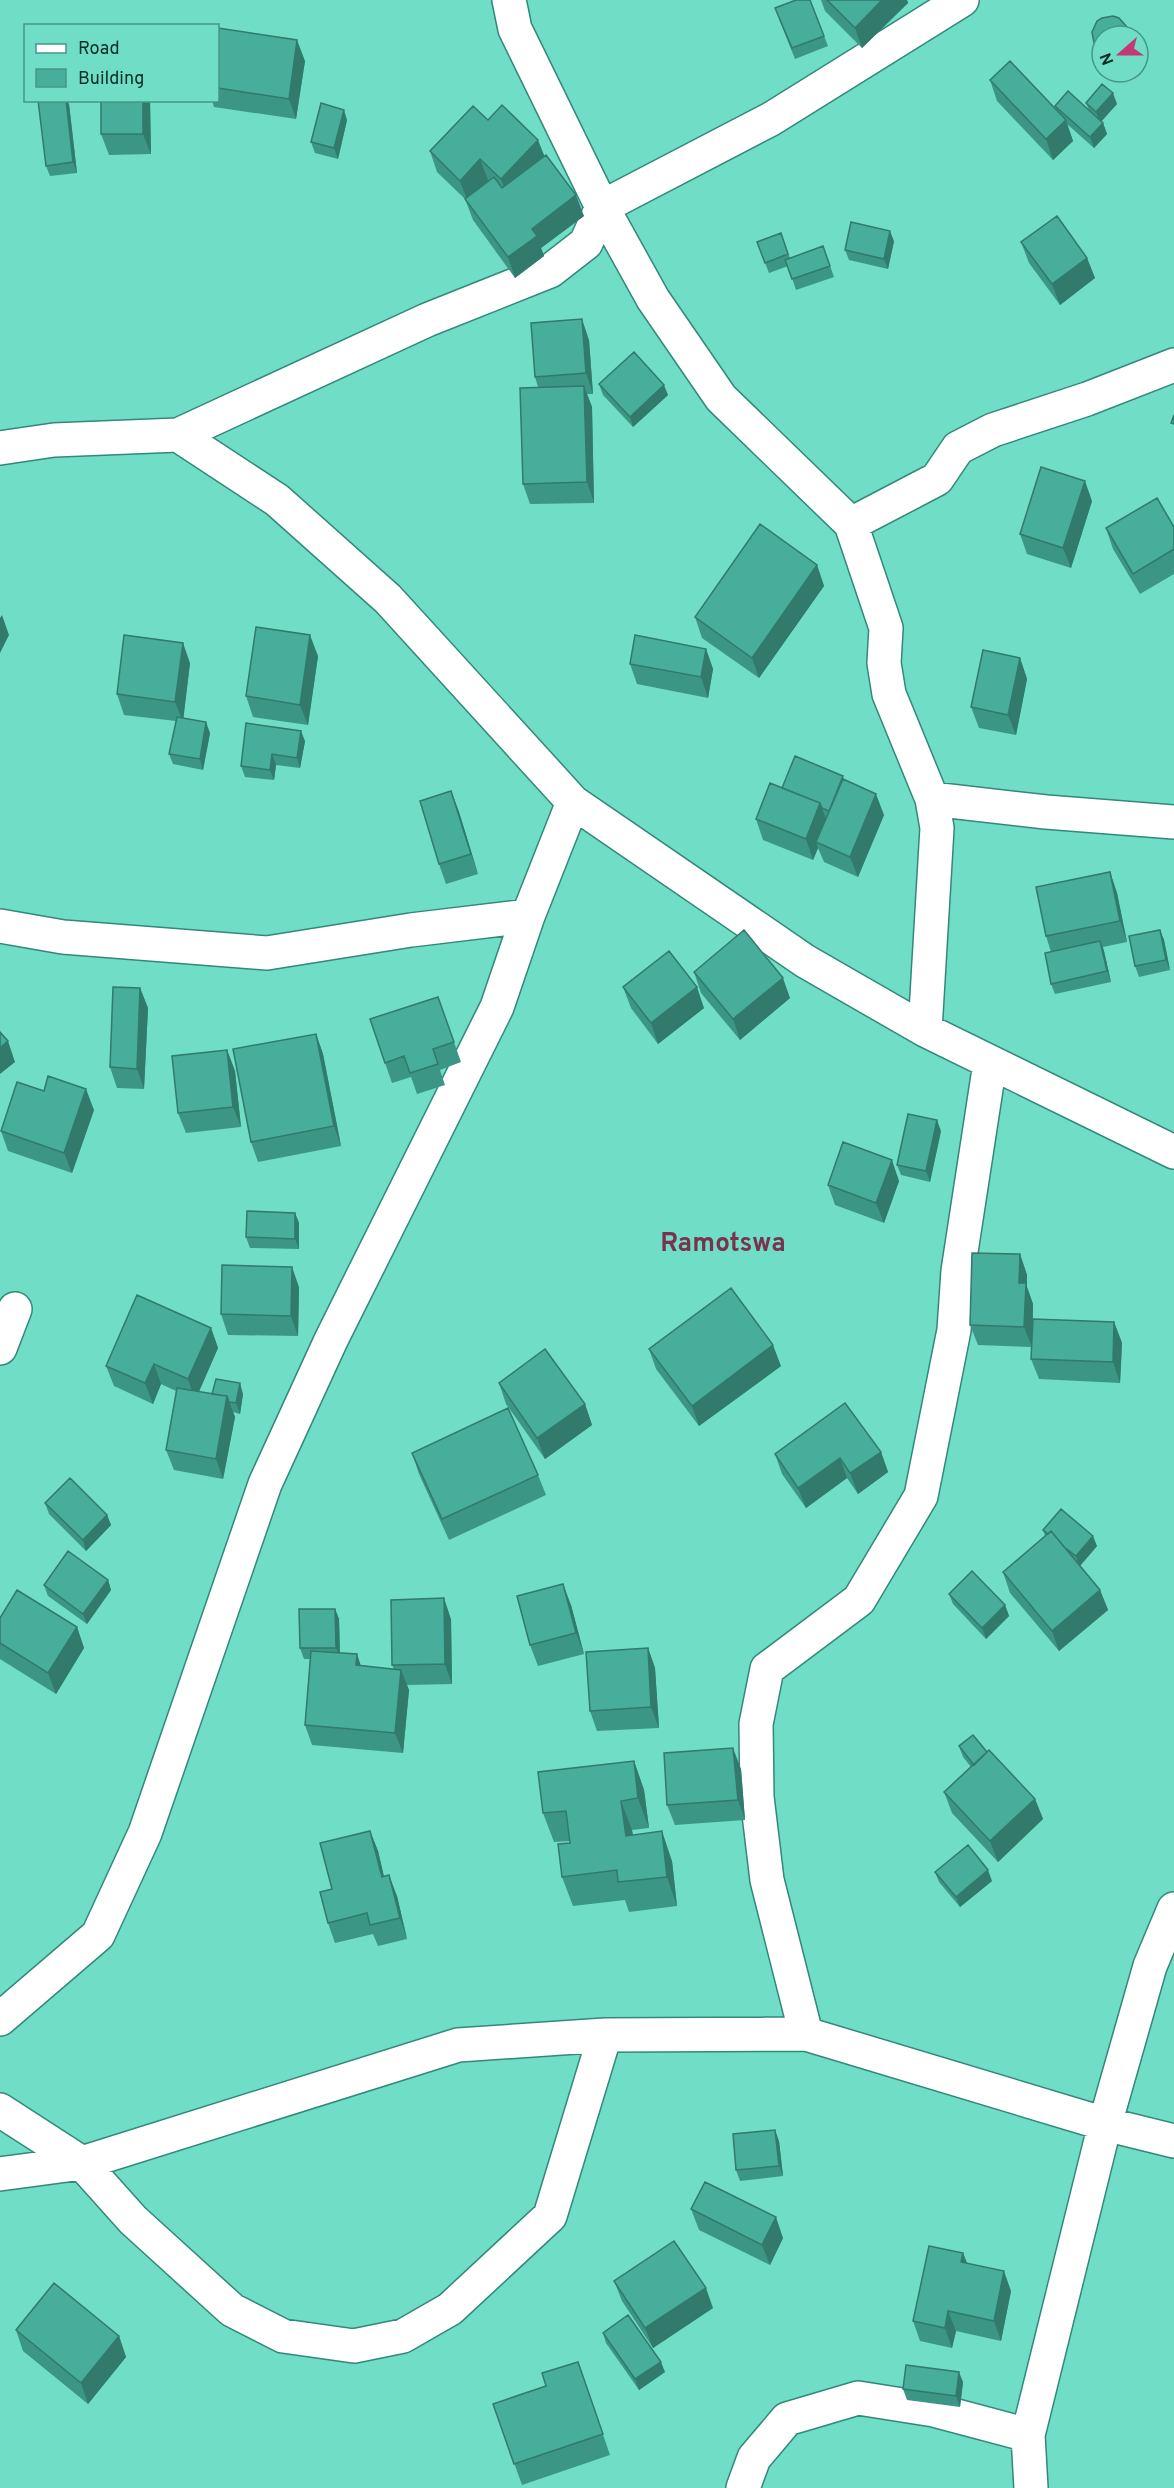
<svg xmlns="http://www.w3.org/2000/svg" width="1174" height="2488" font-family="Overpass,sans-serif">
	<style>
		.lines { fill: none; stroke-linecap: round; stroke-linejoin: round }
		.minor-casing { stroke: #338879; stroke-width: 36 }
		.minor { stroke: #fff; stroke-width: 33 }
		.wall { fill: #3c9685 }
		.shaded-wall { fill: #317a6c }
		.building { fill: #46ae9b; stroke: #317a6c; stroke-width: 1.5 }
		.labels { text-anchor: middle; dominant-baseline: central; stroke-width: 5; stroke-linejoin: round; paint-order: stroke }
		.district-label { font-size: 26px; font-weight: bold; fill: #78344d; stroke: #70ddc7 }
	</style>
	<rect width="100%" height="100%" fill="#70ddc7"/>
	<g class="lines">
		<g class="minor-casing">
			<path id="minor" d="M509,0l6,29 87,178 51,92 68,99 130,126
				M178,435l249,-115 123,-49 36,-28 16,-36 169,-88 191,-119
				M0,448l54,-8 124,-5 99,65 111,99 185,203 232,159 120,69 249,122
				M932,799l114,13 128,10
				M0,926l63,11 204,16 144,-23 117,-14
				M925,1030l12,-202 -5,-29 -43,-105 -5,-31 2,-35 -35,-104 86,-45 21,-31 35,-18 94,-31 87,-34
				M0,1348l15,-39
				M0,2019l98,-84 47,-102 120,-349 66,-144 166,-333 31,-91 45,-114
				M806,2034l-39,-154 -10,-83 -1,-73 11,-55 92,-69 62,-104 33,-166 4,-59 32,-208
				M0,2110l82,53 51,57 99,90 51,26 71,10 49,-10 47,-27 100,-93 55,-181
				M0,2174l82,-11 376,-118 147,-10 201,-1 299,90 69,17
				M743,2488l11,-30 33,-39 71,-21 76,12 94,25
				M1031,2488l-3,-53 77,-311 45,-158 24,-57"/>
		</g>
		<use href="#minor" class="minor"/>
	</g>
	<path class="wall" d="M810,0l18,46 -33,13 -16,-40z
		M821,0h86l1,3 -46,45 -37,-37z
		M218,28l87,33 -9,58 -82,-12 -2,-7h6z
		M1102,36v20l-4,-3 -4,-10z
		M990,80l66,30 -1,-4 34,4 -3,-7 31,1 -16,17 2,2 4,11 -13,14 -27,-24 6,17 -20,19 -56,-59z
		M101,100h49l1,54 -42,1 -8,-21z
		M69,104l8,69 -27,3 -4,-10z
		M347,120l-9,39 -23,-6 -4,-11z
		M488,120l56,37 40,59 -43,32 3,8 -29,22 -42,-58 -8,-21 -28,-27 -7,-21z
		M781,233l9,25 33,-12 11,31 -38,13 -8,-24 -19,7 -12,-31z
		M894,241l-6,28 -39,-9 -4,-10z
		M1021,242l66,16 8,20 -35,27 -31,-42z
		M589,340l4,54h-6l5,13 2,96 -64,1 -7,-20 15,-97 -3,-10z
		M599,384l69,11 -35,32 -30,-32z
		M1092,501l-21,67 -44,-14 -7,-20z
		M1174,527v47l-34,20 -27,-45 -7,-21z
		M817,565l7,21 -65,92 -57,-40 -7,-21z
		M706,649l7,20 -5,29 -71,-14 -7,-20z
		M318,656l-10,69 -55,-8 -7,-21z
		M1020,658l7,21 -11,56 -37,-7 -8,-21z
		M190,663l-7,55 27,15 -7,37 -30,-6 -4,-10 7,-33 -52,-6 -7,-21z
		M305,741l-5,27 -24,-3 -2,15 -29,-3 -4,-11z
		M843,776l1,4 40,35 -26,62 -34,-15 -6,-14 -5,12 -50,-20 -7,-21 26,-31z
		M451,791l8,21 19,62 -32,10 -7,-20z
		M1110,872l7,21 10,49 -24,5 8,35 -56,12 -4,-10v-32l-5,-16z
		M1160,930l4,10 6,30 -31,7 -4,-11z
		M694,972l96,26 -50,42 -39,-47z
		M623,987l81,21 -46,36 -27,-36z
		M140,988l8,20 -4,81 -27,-1 -7,-21z
		M438,997l23,65 -21,8 5,15 -28,9 -6,-17 -19,6 -7,-20z
		M316,1034l7,20 18,92 -83,16 -7,-20z
		M227,1050l8,21 6,56 -55,6 -8,-20z
		M94,1110l-22,63 -64,-22 -7,-20z
		M941,1131l-11,51 -29,-7 -4,-10z
		M899,1181l-15,42 -49,-18 -7,-20z
		M295,1213l4,10v26l-49,-1 -4,-11z
		M1020,1254l7,21v12l6,17 -1,43 -54,-2 -8,-20z
		M299,1287l-1,49 -70,-1 -7,-21z
		M1114,1322l8,21 -2,40 -81,-4 -8,-20z
		M211,1328l7,20 -19,44 13,2h31l-3,20 -7,-2 2,5 -12,62 -49,-9 -8,-20 10,-59 -15,-7 -8,20 -39,-18 -8,-20z
		M649,1349l132,17 -82,60 -43,-57z
		M499,1383l86,21 7,21 -47,34 -39,-55z
		M881,1452l7,20 -30,22 -11,-16 -41,30 -24,-34 -7,-20z
		M412,1453l126,22 8,20 -97,45 -30,-66z
		M45,1503l62,12 4,10 -25,26 -37,-37z
		M1043,1530l54,16 -17,20 20,24 8,20 -49,41 -49,-58 -7,-21 42,-36z
		M108,1580l3,10 -24,34 -39,-28 -4,-11z
		M949,1594l56,11 4,11 -23,23 -33,-35z
		M571,1605l13,49 -46,12 -8,-21z
		M335,1609l4,10 1,34 21,13 33,3 -2,-4 59,-46 1,65 -45,1 2,5 -6,63 -91,-8 -7,-20 5,-66h-6l-4,-11z
		M0,1618l77,9 7,21 -28,46 -56,-35z
		M648,1648l7,20 4,60 -62,3 -7,-20z
		M959,1746l28,6 48,47 8,20 -45,43 -46,-49 -8,-21 27,-25 -8,-10z
		M634,1761l10,29 5,38 -17,2 1,5 39,26 5,45 -48,6 -4,-12 -52,6 -11,-29 8,-36 -16,1 -11,-29z
		M741,1769l4,51 -70,5 -8,-20z
		M370,1831l8,20 6,26 13,19 10,43 -29,7 -5,-12 -38,9 -7,-20 4,-34z
		M935,1872l57,9 -32,26 -21,-25z
		M779,2141l4,35 -43,5 -4,-11z
		M691,2209l92,29 -13,27 -71,-35z
		M963,2253l4,10 44,28 -10,50 -45,-10 -4,17 -32,-7 -7,-20z
		M614,2281l99,27 -60,40 -31,-47z
		M16,2330l103,6 7,21 -38,47 -65,-53z
		M603,2333l62,39 -26,18 -33,-47z
		M585,2382l25,73 -88,30 -29,-81 53,-18z
		M963,2382l-3,25 -53,-7 -4,-11z"/>
	<path class="shaded-wall" d="M882,0h25l1,3 -46,45 -7,-20z
		M1127,27l3,9h-3z
		M297,40l8,21 -9,58 -7,-20z
		M1113,93l4,11 -17,19 -4,-11z
		M66,100h1l2,4 8,69 -4,-11z
		M143,100h7l1,54 -8,-20z
		M344,110l3,10 -9,39 -4,-11z
		M1066,120l7,21 -20,19 -7,-21z
		M1103,123l4,11 -13,14 -4,-11z
		M538,140l8,20 -37,40 -8,-21z
		M480,159l8,21 -20,22 -8,-21z
		M576,195l8,21 -43,32 3,8 -29,22 -7,-21 24,-28z
		M890,231l4,10 -6,28 -4,-10z
		M1087,258l8,20 -35,27 -8,-21z
		M582,319l7,21 4,54 -7,-21z
		M664,385l4,10 -35,32 -3,-10z
		M584,386l8,21 2,96 -7,-21z
		M1085,481l7,20 -21,67 -8,-20z
		M817,565l7,21 -65,92 -7,-20z
		M2,615l7,20 -9,18v-35z
		M310,635l8,21 -10,69 -8,-20z
		M183,643l7,20 -7,59 -8,-20z
		M706,649l7,20 -5,29 -7,-21z
		M1020,658l7,21 -11,56 -8,-20z
		M206,722l4,11 -7,37 -3,-11z
		M301,731l4,10 -5,27 -3,-10z
		M272,754l4,11 -2,15 -4,-10z
		M451,791l8,21 19,62 -7,-20z
		M876,794l8,21 -26,62 -8,-20z
		M820,803l8,21 -12,18 2,6 -5,12 -7,-21z
		M1110,872l7,21 10,49 -7,-21z
		M1160,930l4,10 6,30 -4,-10z
		M1100,941l4,10 7,31 -4,-11z
		M783,978l7,20 -50,42 -7,-21z
		M697,987l7,21 -46,36 -7,-21z
		M140,988l8,20 -4,81 -7,-20z
		M316,1034l7,20 18,92 -7,-20z
		M8,1041l7,21 -15,12v-26z
		M227,1050l8,21 6,56 -8,-20z
		M86,1089l8,21 -22,63 -8,-20z
		M937,1120l4,11 -11,51 -4,-11z
		M892,1160l7,21 -15,42 -8,-20z
		M295,1213l4,10v26l-4,-10z
		M1020,1254l7,21v12l6,17 -1,43 -8,-20 -5,-44z
		M292,1267l7,20 -1,49 -7,-20z
		M1114,1322l8,21 -2,40 -7,-21z
		M211,1328l7,20 -23,52 -7,-21z
		M773,1345l8,21 -82,60 -7,-20z
		M154,1364l7,20 -8,20 -8,-21z
		M240,1383l3,11 -3,20 -4,-11z
		M227,1396l8,21 -12,62 -7,-20z
		M585,1404l7,21 -47,34 -8,-21z
		M881,1452l7,20 -30,22 -8,-21z
		M840,1458l7,20 -41,30 -8,-20z
		M107,1515l4,10 -25,26 -3,-11z
		M1093,1536l4,10 -18,21 -3,-11z
		M108,1580l3,10 -24,34 -4,-10z
		M563,1584l8,21 13,49 -8,-21z
		M1100,1590l8,20 -49,41 -7,-20z
		M444,1598l7,21 1,65 -7,-20z
		M1005,1605l4,11 -23,23 -4,-11z
		M335,1609l4,10 1,39 -4,-10z
		M77,1627l7,21 -28,46 -8,-21z
		M648,1648l7,20 4,60 -8,-21z
		M357,1654l7,21 -8,-10z
		M401,1670l8,20 -6,63 -8,-20z
		M733,1748l8,21 4,51 -7,-20z
		M634,1761l10,29 5,38 -11,-30z
		M1035,1799l8,20 -45,43 -8,-21z
		M621,1801l11,29 4,35 -10,-29z
		M370,1831l8,20 11,47 -7,-21z
		M662,1831l10,30 5,45 -10,-29z
		M988,1870l4,11 -32,26 -4,-10z
		M389,1875l8,21 10,43 -7,-21z
		M775,2130l4,11 4,35 -4,-10z
		M776,2217l7,21 -13,27 -8,-20z
		M963,2253l8,21 -10,-12z
		M1004,2271l7,20 -10,50 -7,-20z
		M706,2288l7,20 -60,40 -8,-20z
		M948,2311l8,20 -4,17 -7,-20z
		M119,2336l7,21 -38,47 -7,-21z
		M661,2362l4,10 -26,18 -4,-11z
		M959,2372l4,10 -3,25 -4,-11z"/>
	<path class="building" d="M796,0h14l14,36 -32,12 -17,-40z
		M827,0h55l-27,28z
		M1113,16l6,2 8,9v9h-25v11l-8,-4 -2,-11 5,-11 5,-3z
		M218,28l79,12 -8,59 -71,-11z
		M1010,61l56,59 -20,19 -56,-59z
		M1102,84l11,9 -17,19 -10,-9z
		M1068,91l35,32 -13,14 -35,-31z
		M38,100h28l7,62 -27,4z
		M101,100h42v34h-42z
		M321,103l23,7 -10,38 -23,-6z
		M502,105l36,35 -37,39 -21,-20 -20,22 -30,-30 43,-45 15,14z
		M546,155l30,40 -44,34 5,7 -29,21 -43,-58 29,-22 8,11z
		M1057,216l30,42 -35,26 -31,-42z
		M851,222l39,9 -6,28 -39,-9z
		M781,233l7,21 -23,9 -8,-21z
		M823,246l7,20 -38,13 -7,-19z
		M582,319l4,54 -51,4 -4,-54z
		M634,352l30,33 -34,32 -31,-33z
		M584,386l3,96 -64,2 -3,-96z
		M1174,415v9l-3,-1z
		M1041,467l44,14 -22,67 -43,-14z
		M1157,498l17,29v22l-41,25 -27,-46z
		M760,524l57,41 -65,93 -57,-41z
		M256,627l54,8 -10,70 -54,-9z
		M124,635l59,8 -8,59 -58,-8z
		M635,635l71,14 -5,28 -71,-13z
		M983,650l37,8 -12,57 -37,-8z
		M177,717l29,5 -6,37 -31,-5z
		M246,723l55,8 -4,27 -25,-4 -2,16 -29,-4z
		M795,756l48,20 -14,35 -7,-3 -2,-5 -38,-15z
		M843,779l33,15 -26,63 -34,-15z
		M770,783l50,20 -14,36 -50,-20z
		M451,791l20,63 -32,10 -19,-63z
		M1110,872l10,49 -74,15 -10,-49z
		M744,930l39,48 -50,41 -39,-47z
		M1160,930l6,30 -31,6 -6,-30z
		M1100,941l7,30 -56,13 -6,-31z
		M669,951l28,36 -46,36 -28,-36z
		M113,987l27,1 -3,81 -27,-2z
		M438,997l16,45 -21,7 5,15 -28,9 -6,-17 -19,7 -15,-44z
		M0,1032l8,9 -8,7z
		M316,1034l18,92 -83,16 -18,-93z
		M227,1050l6,57 -55,6 -6,-57z
		M48,1076l38,13 -22,64 -63,-22 16,-49 27,9z
		M908,1114l29,6 -11,51 -29,-6z
		M843,1142l49,18 -16,43 -48,-18z
		M247,1211l48,2v26l-49,-2z
		M972,1253l48,1 -1,29h7l-2,44 -54,-2z
		M222,1265l70,2 -1,49 -70,-2z
		M731,1288l42,57 -81,61 -43,-57z
		M137,1295l74,33 -23,51 -34,-15 -9,19 -39,-17z
		M1033,1319l81,3 -1,40 -82,-3z
		M545,1349l40,55 -48,34 -38,-55z
		M216,1379l24,4 -4,20 -7,-1 -2,-6 -15,-2z
		M177,1388l50,8 -11,63 -50,-9z
		M845,1403l36,49 -31,21 -10,-15 -42,30 -23,-34z
		M508,1408l30,67 -96,44 -30,-66z
		M70,1478l37,37 -24,25 -38,-37z
		M1061,1509l32,27 -17,20 -12,-9 -13,-16 -3,3 -5,-4z
		M1051,1531l49,59 -48,41 -49,-59z
		M68,1551l40,29 -25,34 -39,-29z
		M972,1571l33,34 -23,23 -33,-34z
		M563,1584l13,49 -46,12 -13,-49z
		M17,1590l60,37 -29,46 -48,-30v-25z
		M444,1598l1,66 -53,1 -1,-65z
		M299,1609h36l1,39h-36z
		M648,1648l3,59 -61,4 -4,-59z
		M311,1651l46,3 -1,11 45,5 -6,63 -90,-8z
		M973,1735l14,17 -13,13 -15,-19z
		M733,1748l5,52 -71,5 -3,-52z
		M989,1750l46,49 -45,42 -46,-49z
		M634,1761l4,37 -17,3 5,35 36,-5 5,46 -49,5 -1,-12 -55,7 -4,-33 12,-1 -4,-32 -23,2 -5,-41z
		M370,1831l12,46 7,-2 11,43 -30,7 -3,-12 -39,10 -8,-31 12,-3 -12,-46z
		M968,1845l20,25 -32,27 -21,-25z
		M775,2130l4,36 -43,4 -3,-36z
		M705,2182l71,35 -14,28 -71,-36z
		M674,2241l32,47 -61,40 -31,-47z
		M929,2246l34,7 -2,9 43,9 -10,50 -46,-10 -3,17 -32,-7z
		M54,2283l65,53 -38,47 -65,-53z
		M628,2315l33,47 -26,17 -32,-46z
		M578,2362l25,72 -89,30 -21,-60 53,-18 -4,-13z
		M906,2365l53,7 -3,24 -53,-7z"/>
	<g class="labels">
		<g class="district-label">
			<text x="723" y="1244">Ramotswa</text>
		</g>
	</g>
	<rect x="24" y="24" width="195" height="78" fill="#70ddc7" stroke="#469787" stroke-width="1.5"/>
	<rect x="36" y="44" width="30" height="9" fill="#ffffff" stroke="#469787" stroke-width="1.5"/>
	<text x="78" y="54" font-size="18" fill="#082d26">Road</text>
	<rect x="36" y="69" width="30" height="18" fill="#46ae9b" stroke="#469787" stroke-width="1.5"/>
	<text x="78" y="84" font-size="18" fill="#082d26">Building</text>
	<g transform="translate(1120 54) rotate(249)"><circle r="28" fill="#70ddc7" stroke="#469787" stroke-width="1.5"/>
	<path d="M0-4.5L10 22L0 15L-10 22Z" fill="#c33974"/>
	<text y="-9" font-size="16" font-weight="bold" text-anchor="middle" fill="#082d26">N</text>
	</g>
</svg>
